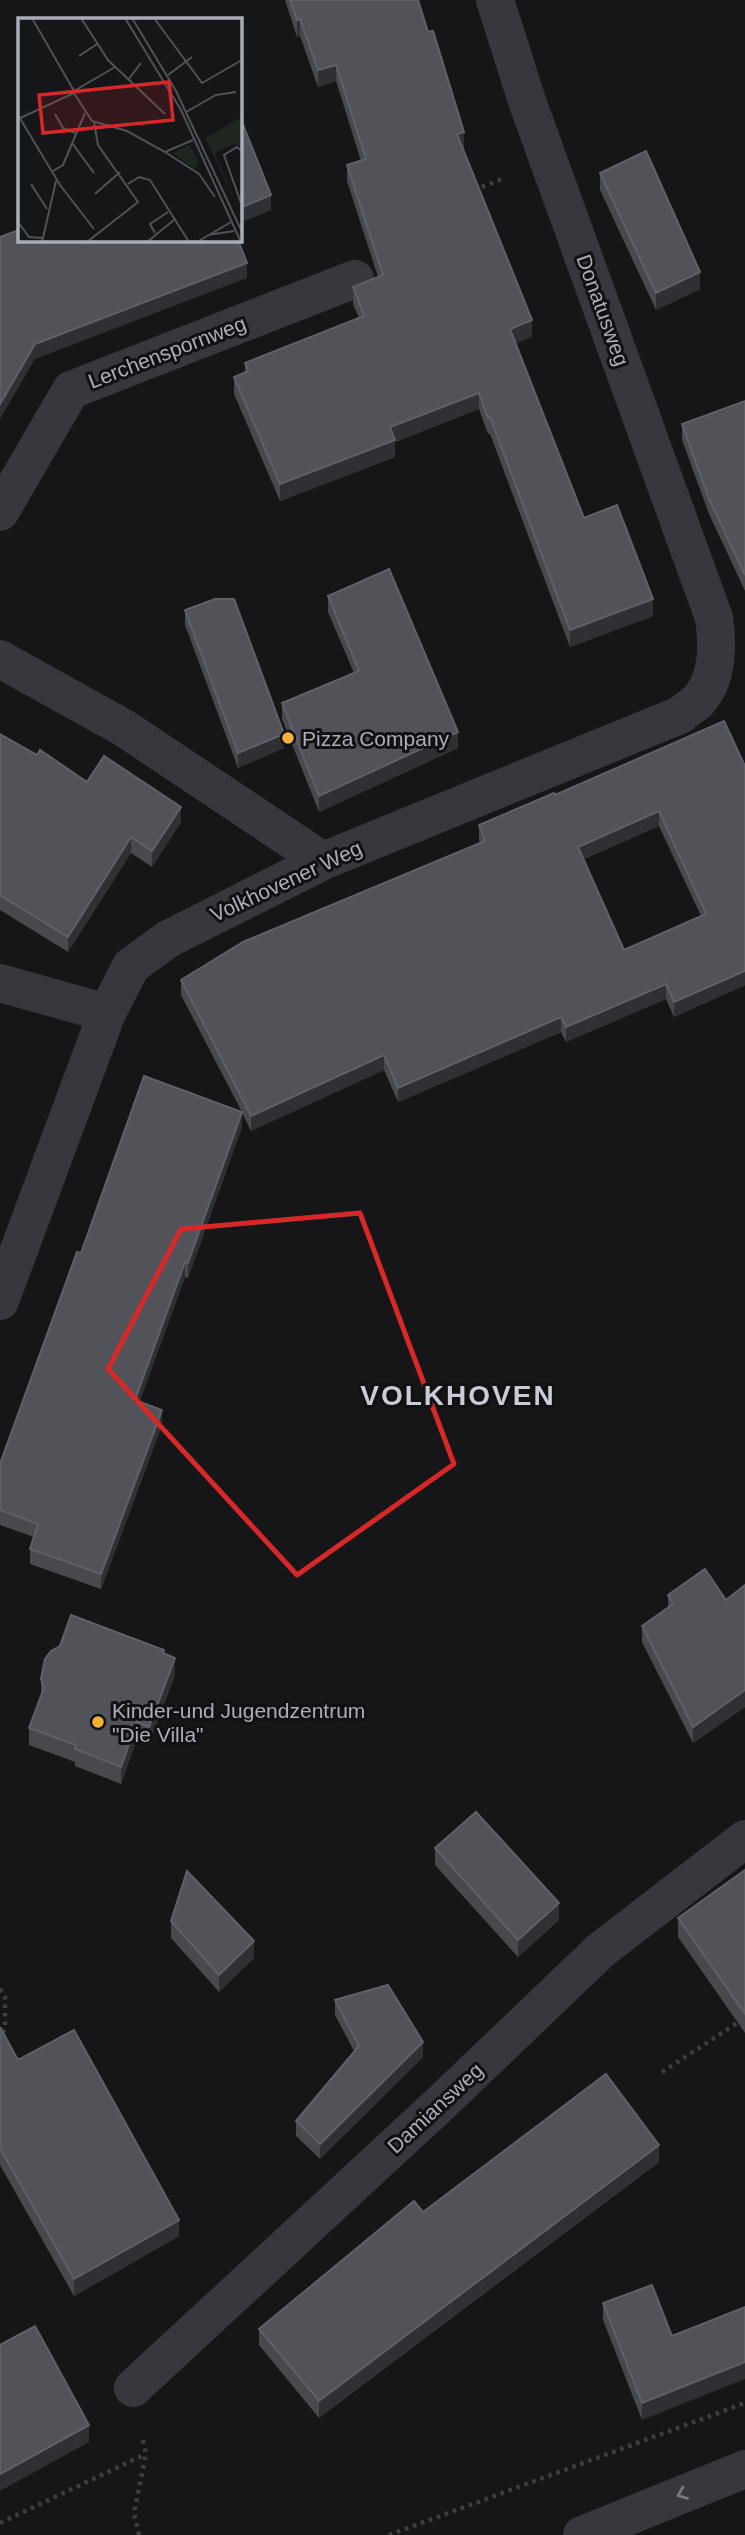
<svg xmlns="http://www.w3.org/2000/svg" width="745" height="2535" font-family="Arial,sans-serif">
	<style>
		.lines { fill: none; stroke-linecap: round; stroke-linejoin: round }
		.path { stroke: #3d3f44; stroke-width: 4.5; stroke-dasharray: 3.5 5; stroke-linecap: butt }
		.minor { stroke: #37383d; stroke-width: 38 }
		.wall { fill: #47494d; fill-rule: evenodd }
		.shaded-wall { fill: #2f3033 }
		.building { fill: #525359; stroke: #5f6168; stroke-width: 2; fill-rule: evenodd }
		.oneway { stroke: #757881 }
		.marked { fill: none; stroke: #d62828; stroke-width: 5; stroke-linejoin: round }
		.poi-dot { fill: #f2b134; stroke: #111113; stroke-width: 2.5 }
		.labels { text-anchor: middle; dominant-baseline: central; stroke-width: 6; stroke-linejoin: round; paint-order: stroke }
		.street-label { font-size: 21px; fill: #a8adb8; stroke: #111113 }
		.poi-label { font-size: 21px; fill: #a8adb8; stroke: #111113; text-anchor: start }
		.district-label { font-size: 28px; font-weight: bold; letter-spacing: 2px; fill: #c9ccd4; stroke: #111113 }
		.inset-road { fill: none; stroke: #505258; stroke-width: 2 }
		.view { fill: #d62828; fill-opacity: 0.15; stroke: #d62828; stroke-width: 3.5 }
		.inset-edge { fill: none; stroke: #a8adb8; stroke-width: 3.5 }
	</style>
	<rect width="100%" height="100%" fill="#161618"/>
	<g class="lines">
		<path class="path" d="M474,190l28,-11
			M0,1989l5,8v33l-5,4
			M662,2072l83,-54
			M0,2523l146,-69
			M139,2535l-5,-22 12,-59 -4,-18
			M389,2535l356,-132"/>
		<path class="minor" d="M0,512l71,-122 284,-111
			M0,659l124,69 199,133
			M0,983l107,30
			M0,1301l107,-288 24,-47 37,-27 155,-78 357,-146c5,-5 13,-9 18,-14 20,-22 20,-56 16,-83l-187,-517 -32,-101
			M133,2388l308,-285 160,-153 144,-111
			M582,2535l163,-66"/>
	</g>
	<path class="wall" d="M285,0h133l46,148 -1,1 69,188 -16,6 68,175 69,98 -83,31 -80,-213h-2l-9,-25 -84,33v15l-115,44 -46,-107v-17l11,-4v-10l114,-45 -6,-14v-17l25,-10 -31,-96v-16l14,-4 -25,-80 -18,6 -18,-51 -3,1z
		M600,173l100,116 -44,21 -56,-120z
		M745,401v190l-36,-77 -27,-74v-16z
		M328,596l130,152 -139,64 -37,-93v-16l72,-30 -26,-61z
		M185,610l99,138 -46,20 -53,-143z
		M724,721l21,264 -71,32 -8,-18 -100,43 -5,-10 -163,70 -14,-32 -133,61 -9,-18v14l-54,151 -3,-1 -46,125 23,23 -61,164 -71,-25v-15l4,-12 -34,-12v-61l81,-211 161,-141 -61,-117v-15l299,-137 -1,-3v-15l76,-30zM659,826l42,90 -77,34 -40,-91z
		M0,734l37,21 50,27 94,40 -29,45 -21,-14 -63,99 -68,-42z
		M745,1585v122l-52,36 -51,-101v-16l26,-19v-12l58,5z
		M164,1654l11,21 -26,69 -12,-5 -16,45 -46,-18v-4l-46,-17v-17l12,-32v-17z
		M435,1848l124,72 -41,37 -83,-92z
		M745,1870v163l-67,-96v-19z
		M171,1921l83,37 -35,34 -48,-54z
		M335,2000l88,57 -103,102 -24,-23v-15l58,-70 -19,-36z
		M0,2027l18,33 161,176 -105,60 -74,-131z
		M659,2162l-340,256 -60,-73v-16l164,-117z
		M652,2285l-10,135 -39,-100v-17z"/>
	<path class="shaded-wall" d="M300,19v17l-3,1v-17z
		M336,65v16l-18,6v-17z
		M464,132v16l-7,3v-17z
		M271,195v15l-31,13v-15z
		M247,263v15l-212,81 -35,60v-15l35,-60z
		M700,272v17l-44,21v-17z
		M532,320v17l-22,9v-17z
		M479,393v16l-84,33v15l-115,44v-17l110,-57z
		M653,599v17l-83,31v-17z
		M458,732v16l-139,64v-16z
		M284,734v14l-46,20v-15z
		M181,807v15l-29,45v-16z
		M659,811v15l-81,35v-14z
		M131,837v16l-63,99v-15z
		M745,971v14l-71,32v-15z
		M666,984v15l-100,43v-15z
		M561,1017v15l-163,70v-14z
		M384,1055v15l-133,61v-15z
		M242,1112v15l-54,151v-15z
		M185,1262v15l-50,138v-15z
		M162,1410v15l-61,164v-15z
		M175,1658v17l-26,69v-17z
		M745,1690v17l-52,36v-16z
		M137,1722v17l-16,45v-17z
		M559,1903v17l-41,37v-17z
		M254,1941v17l-35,34v-17z
		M423,2042v15l-103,102v-15z
		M659,2145v17l-340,256v-17z
		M179,2220v16l-105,60v-17z
		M745,2362v17l-103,41v-17z
		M89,2425v17l-89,49v-17z"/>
	<path class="building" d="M290,0h128l10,32 5,-1 31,101 -7,2 75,186 -22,9 74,189 33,-13 36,94 -83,31 -80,-213 -2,1 -9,-25 -89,34 5,13 -115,44 -46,-107 14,-6 -3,-8 119,-47 -11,-29 30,-12 -36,-110 19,-6 -30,-94 -18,5 -18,-51 -3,1z
		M242,122l29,73 -31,13v-85z
		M646,151l54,121 -44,21 -56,-120z
		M19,230v10h219l9,23 -212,81 -35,60v-167z
		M745,401v174l-36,-76 -27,-75z
		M389,569l69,163 -139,64 -37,-93 77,-32 -31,-75z
		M215,599h19l50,135 -46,19 -53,-143z
		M724,721l21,45v205l-71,31 -8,-18 -100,43 -5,-10 -163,71 -14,-33 -133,61 -70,-136 62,-38 242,-101 -6,-16 75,-32 1,2zM659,811l47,103 -82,36 -46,-103z
		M0,734l37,21 3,-5 47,32 17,-26 77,51 -29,44 -21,-14 -63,100 -68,-42z
		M144,1076l98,36 -54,151 -3,-1 -50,138 27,10 -61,164 -71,-25 8,-25 -38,-14v-46l77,-212 4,1z
		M705,1569l21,31 19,-15v105l-52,37 -51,-101 31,-22 -5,-9z
		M71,1615l93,35 -1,3 12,5 -26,69 -12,-5 -16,45 -46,-18 1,-4 -47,-17 15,-40 -3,-9 4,-20 6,-8 9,-5z
		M476,1812l83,91 -41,37 -83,-92z
		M745,1870v144l-67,-96z
		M187,1871l67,70 -35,34 -48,-54z
		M388,1985l35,57 -103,102 -24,-23 63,-75 -24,-46z
		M0,2027l18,33 56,-30 105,190 -105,59 -74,-131z
		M606,2074l53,71 -340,256 -60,-72 155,-128 9,11z
		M652,2285l20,51 73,-29v55l-103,41 -39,-100z
		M35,2326l54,99 -89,49v-129z"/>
	<defs><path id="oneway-chevron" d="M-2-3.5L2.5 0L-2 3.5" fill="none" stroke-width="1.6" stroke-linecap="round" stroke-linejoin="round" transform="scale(1.75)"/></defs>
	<use class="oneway" href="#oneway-chevron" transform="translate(682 2494) rotate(158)"/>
	<path class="marked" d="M360,1213l94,251 -157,111 -189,-206 73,-140z"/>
	<g class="poi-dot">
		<circle cx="288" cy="738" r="7"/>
		<circle cx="98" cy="1722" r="7"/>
	</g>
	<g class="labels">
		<g class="street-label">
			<text transform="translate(603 310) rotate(70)">Donatusweg</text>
			<text transform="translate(167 352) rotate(-21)">Lerchenspornweg</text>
			<text transform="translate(286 881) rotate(-25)">Volkhovener Weg</text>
			<text transform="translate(435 2108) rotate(-43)">Damiansweg</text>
		</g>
		<g class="poi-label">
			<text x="302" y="738">Pizza Company</text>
			<text x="112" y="1710">Kinder-und Jugendzentrum<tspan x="112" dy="24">"Die Villa"</tspan></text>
		</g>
		<g class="district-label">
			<text x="458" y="1395">VOLKHOVEN</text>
		</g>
	</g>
	<g transform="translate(18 18)">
		<rect width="224" height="224" fill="#161618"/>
		<path d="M224,99v29l-8,-2 -19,9 20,48 -30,-63zM171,127l10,16 -4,8 -23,-16z" fill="#1e261f"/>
		<path class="inset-road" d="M14,0l42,73 41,-24M63,0l27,42 57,54M107,0l56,92 59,130M114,0l44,73 66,141M136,0l48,65 40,-23M61,38l18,-12M150,57l24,-18M110,62l13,-17M168,94l30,-17 20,-3M37,96l8,14 12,5M0,97l42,70 34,44M0,101l56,-26 18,28 35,10 38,21 34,22 16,23M54,125l22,30M147,134l28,-12M35,153l10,-6 22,-52M13,166l16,25M110,166l11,-7 11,3 39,62M77,176l25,-22M223,185l-17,-48 13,-8 5,4M0,204l11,15 13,1M137,215l-5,-9 18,-12M190,217l26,-4M24,224l14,-61M69,224l51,-40 -40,-57 -4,-23M129,224l27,-22M179,224l34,-20"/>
		<path class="view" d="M151,64l4,38 -130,13 -4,-38z"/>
		<rect width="224" height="224" class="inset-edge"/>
	</g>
</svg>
